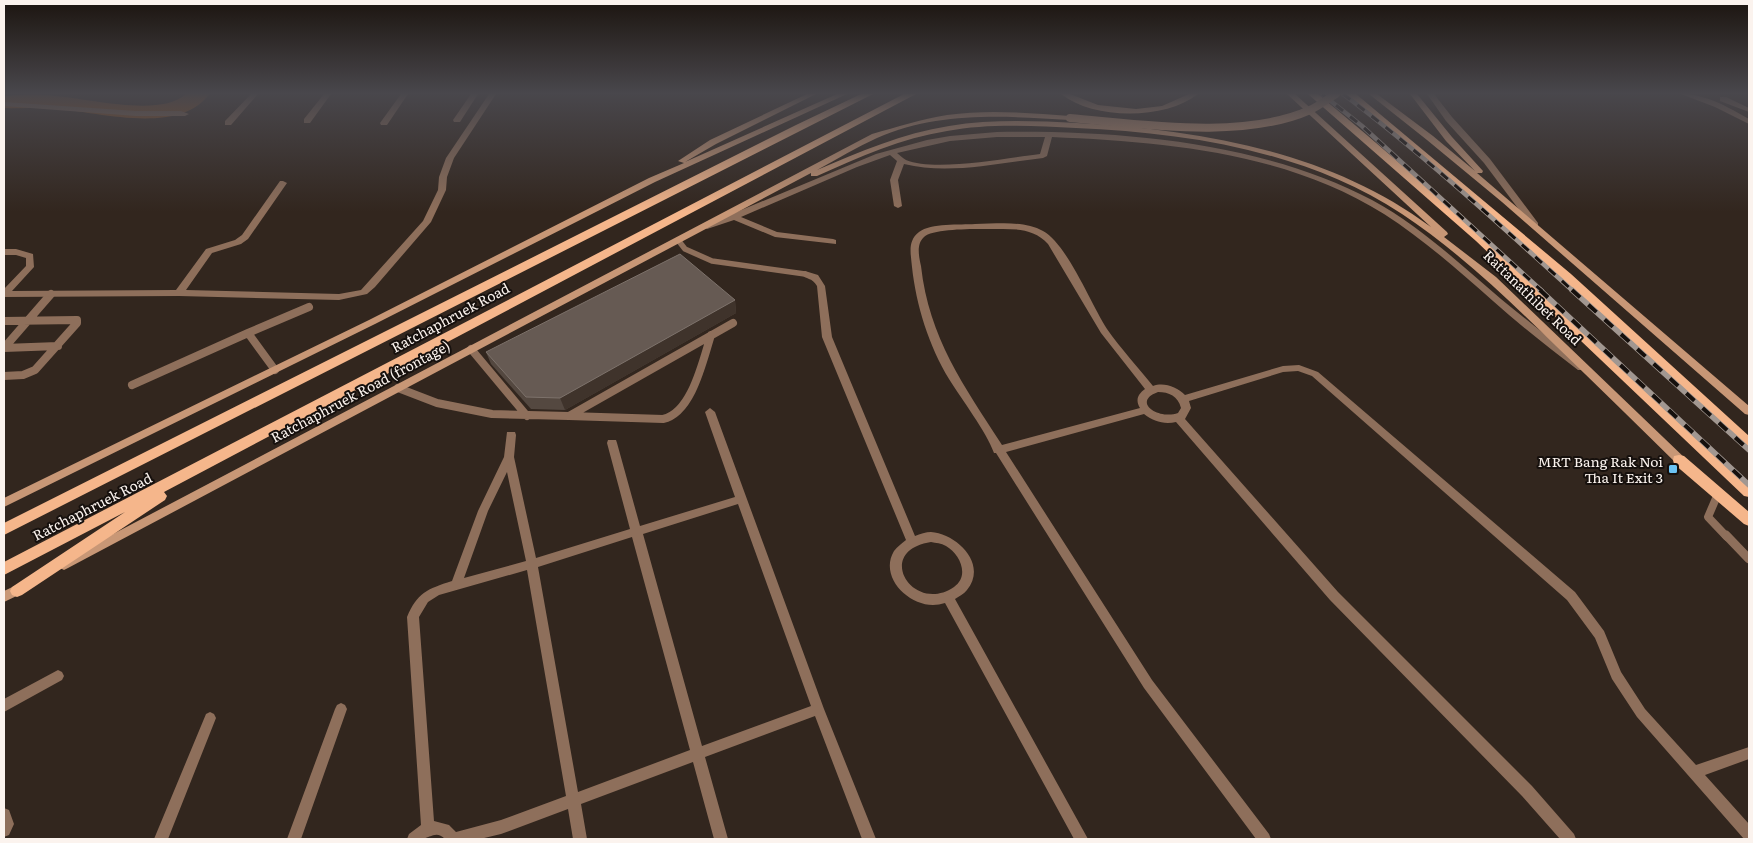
<svg xmlns="http://www.w3.org/2000/svg" width="1753" height="843" font-family="Literata,serif">
	<style>
		.lines { fill: none; stroke-linecap: round; stroke-linejoin: round }
		.river { fill: #93511b; fill-rule: evenodd }
		.service-far2 { stroke: #8e6f5b; stroke-width: 5.5 }
		.service-far1 { stroke: #8e6f5b; stroke-width: 8 }
		.service { stroke: #8e6f5b; stroke-width: 9 }
		.minor { fill: #8e6f5b; fill-rule: evenodd }
		.secondary { fill: #c89776; fill-rule: evenodd }
		.primary { fill: #f5b68b; fill-rule: evenodd }
		.rail-far1-casing { stroke: #a19791; stroke-width: 4.5 }
		.rail-casing { stroke: #a19791; stroke-width: 5.5 }
		.rail-far1 { stroke: #16100d; stroke-width: 3; stroke-dasharray: 9; stroke-linecap: butt }
		.rail { stroke: #16100d; stroke-width: 4; stroke-dasharray: 11; stroke-linecap: butt }
		.secondary-bridge { stroke: #c89776; stroke-width: 8 }
		.wall { fill: #544840 }
		.shaded-wall { fill: #3f332b }
		.building { fill: #665a53; stroke: #7d726b }
		.poi-dot { fill: #6cc3f3; stroke: #16100d; stroke-width: 2 }
		.labels { text-anchor: middle; dominant-baseline: central; stroke-width: 4; stroke-linejoin: round; paint-order: stroke }
		.street-label { font-size: 14px; fill: #fbf3ee; stroke: #16100d }
		.poi-label { font-size: 14px; fill: #fbf3ee; stroke: #16100d; text-anchor: end }
	</style>
	<rect width="100%" height="100%" fill="#32261e"/>
	<g class="lines">
		<path class="river" d="M186,94h23c-29,42 -113,18 -155,14 -17,-1 -33,1 -50,0v-12c17,-1 34,-2 50,0 34,2 106,22 132,-2z"/>
		<path class="service-far2" d="M678,240l7,9 27,12 93,13"/>
		<path class="service-far1" d="M4,321l73,-1v3l-42,47 -12,5 -19,1
			M4,348l47,-54
			M4,348l54,-2
			M471,349l56,67
			M275,370l-27,-37 61,-26
			M132,385l116,-52
			M398,388l39,15 55,11 77,2 164,-93
			M569,416l94,3c29,-6 40,-59 48,-84
			M1717,496l-9,21 19,20"/>
		<path class="service" d="M1726,535l23,24"/>
		<path class="minor" d="M251,94h7l-27,31h-6v-4z
			M324,94h7l-21,29h-6v-4z
			M401,94h7l-21,31h-6l-1,-2z
			M471,94h7l-18,28h-6l-1,-2z
			M489,94h7l-42,64 -7,19 -1,13 -15,32 -56,65 -8,7 -28,6 -160,-4 -175,1v-8l22,-23v-8l-10,-3h-12v-6h12l17,5 1,13 -22,24 164,-1 30,-41 29,-9 7,-5 38,-54h3l4,2 -39,56 -7,5 -29,9 -26,37 153,4 22,-4 62,-69 15,-31 1,-13 7,-19z
			M1427,94h7l18,23 38,42 48,64v4h-6l-48,-64 -38,-42z
			M1681,94c25,0 47,13 68,25v5l-34,-17z
			M1720,97h6l23,11v4l-29,-11z
			M4,102l132,9h45l8,3 -4,2h-49l-132,-10z
			M997,132c122,-2 266,10 375,68 48,26 88,64 129,99 20,16 39,32 59,47 8,7 20,13 26,22l-2,2h-6c-29,-22 -58,-45 -85,-69 -35,-31 -70,-62 -109,-87 -99,-62 -219,-72 -332,-77l-5,19 -4,2c-46,5 -94,17 -139,6l-6,16 4,26 -4,2 -4,-2 -4,-26 7,-19 -7,-6 -33,12 -116,50 36,15 56,7 3,1v4l-61,-7 -41,-17 -27,9 -4,-3 173,-72 51,-14 23,-4zM997,137h48l-5,17c-33,4 -105,18 -134,6 -4,-2 -6,-5 -9,-7l53,-12z
			M975,224c21,0 49,-4 68,7 24,13 48,73 64,98 14,20 31,38 46,57 11,-4 24,1 32,9l98,-29 16,-1 19,7 257,220 29,39 17,41 24,37 51,56 53,-18v12l-44,16 44,49v15h-5l-107,-122 -25,-38 -17,-41 -28,-38 -255,-224 -14,-5 -15,1 -94,29 2,7 -6,11 153,173 194,194 42,48 2,5h-16l-38,-43 -192,-196 -154,-178c-12,3 -23,-1 -32,-8l-138,38 146,228 117,154 2,5h-15l-112,-151 -148,-235h-2c-8,-22 -32,-53 -45,-74 -20,-33 -33,-74 -37,-112 -1,-12 -5,-26 7,-35 12,-9 41,-7 56,-8zM991,229c21,0 42,-2 57,15l53,89 44,56c-7,5 -10,11 -5,19l-138,37c-38,-59 -73,-107 -81,-179 -2,-9 -5,-22 3,-29 9,-9 54,-8 67,-8zM1158,392c11,0 20,4 23,16l-3,5c-19,7 -47,-11 -20,-21z
			M805,271l13,4 7,11 7,51 83,199c5,-2 11,-4 16,-4 26,2 57,32 36,58 -3,4 -8,6 -12,9l133,240h-14l-129,-236c-4,1 -8,2 -12,2 -26,0 -54,-29 -39,-54 3,-4 8,-8 12,-11l-84,-203 -5,-51c-5,-9 -11,-6 -16,-12l1,-2zM931,542c5,1 10,1 15,4 14,8 24,30 8,41 -41,28 -81,-36 -23,-45z
			M710,408l5,4 109,297 52,130h-14l-47,-123 -110,41 23,82h-14l-21,-77 -112,42 6,35h-14l-5,-30 -67,25 -21,5h-35c-9,-9 -14,-1 -24,0 -4,1 -9,0 -14,0l2,-5 12,-9 -14,-208c10,-24 20,-28 45,-36l26,-70 26,-54 3,-25h8l1,3 -2,22 22,101 94,-29 -23,-86 1,-3h8l1,3 23,83 95,-29 -30,-85zM507,472l19,89 -62,17 24,-67zM738,504l73,202 -109,40 -59,-212zM632,537l58,213 -112,42 -40,-225zM527,570l39,226 -65,24 -45,12 -7,-7 -15,-4 -15,-204 9,-15 11,-7z
			M58,670l4,2 2,4 -2,4 -58,32v-13z
			M341,703l4,2 2,4 -46,130h-14l48,-130 2,-4z
			M210,712l4,2 2,4 -48,121h-14l52,-125z
			M4,808l5,2 5,14 -5,11 -5,2z"/>
		<path class="secondary" d="M807,94h9l-100,50 -31,18 152,-68h10l-192,88 -280,142 -371,183v-9l365,-178 280,-142 35,-15 -6,-2 32,-21z
			M1061,94h9l28,11 38,4 26,-3 27,-12h9c-33,26 -104,26 -137,0z
			M1287,94h8l152,138 1,2 -4,3 52,40 192,184 1,3 -1,3h-8c-41,-40 -82,-81 -124,-121 -48,-47 -97,-94 -154,-132 -96,-63 -213,-81 -326,-86 -42,-2 -87,-5 -129,3 -45,7 -88,26 -130,45h-6v-3l-743,395 -4,2 -4,-2 -2,-3 2,-3 812,-428c25,-7 49,-15 75,-19 41,-6 82,-2 123,1l4,2 -4,2c-65,-4 -131,-9 -193,18 -20,9 -40,21 -60,32 42,-18 86,-37 132,-44 42,-7 86,-5 128,-3 124,7 252,28 354,104z
			M1369,94h8l56,42 42,35 -29,-30 -36,-47h7l35,43 31,34 -1,2h-5l272,233v9l-4,-1 -243,-212 -75,-62z
			M23,582l4,1 2,4 -2,4 -23,11v-11z"/>
		<path class="primary" d="M861,94h12l-869,441v-12l792,-398z
			M904,94h12l-752,398 3,4 -2,4 -143,95 -5,2 -5,-2 -2,-4 2,-4 113,-75 -121,63v-13z
			M1308,94h10c150,124 290,257 431,390v13l-5,-1 -268,-255z
			M1346,94h10l215,180 178,162v12l-5,-2 -181,-166z
			M1679,455l5,1 65,56v14l-5,-2 -70,-60 -1,-4 1,-4z"/>
		<g class="rail-far1-casing">
			<path id="rail-far1" d="M1322,94l40,32 180,165
				M1343,94c81,61 155,129 230,197"/>
		</g>
		<g class="rail-casing">
			<path id="rail" d="M1540,290l209,195
				M1572,290l177,160"/>
		</g>
		<use href="#rail-far1" class="rail-far1"/>
		<use href="#rail" class="rail"/>
		<path class="secondary-bridge" d="M1070,118c71,6 173,22 240,-8 9,-4 17,-11 26,-16"/>
	</g>
	<path class="wall" d="M735,300l1,13 -171,97 -34,-1 -40,-45 -5,-12z"/>
	<path class="shaded-wall" d="M735,300l1,13 -171,97 -5,-12z"/>
	<path class="building" d="M680,254l55,46 -175,98 -34,-1 -40,-45z"/>
	<linearGradient id="sky" x2="0" y2="1"><stop stop-color="#1c1510"/><stop offset="0.44" stop-color="#49474c"/><stop offset="1" stop-color="#49474c" stop-opacity="0"/></linearGradient>
	<rect width="1753" height="212" fill="url(#sky)"/>
	<rect class="poi-dot" x="1668" y="464" width="10" height="10" rx="2.5"/>
	<g class="labels">
		<g class="street-label">
			<text transform="translate(1533 297) rotate(44)">Rattanathibet Road</text>
			<text transform="translate(450 317) rotate(-28)">Ratchaphruek Road</text>
			<text transform="translate(360 391) rotate(-28)">Ratchaphruek Road (frontage)</text>
			<text transform="translate(92 506) rotate(-27)">Ratchaphruek Road</text>
		</g>
		<g class="poi-label">
			<text x="1663" y="461">MRT Bang Rak Noi<tspan x="1663" dy="16">Tha It Exit 3</tspan></text>
		</g>
	</g>
	<rect width="1753" height="843" fill="none" stroke="#fbf3ee" stroke-width="10"/>
</svg>
